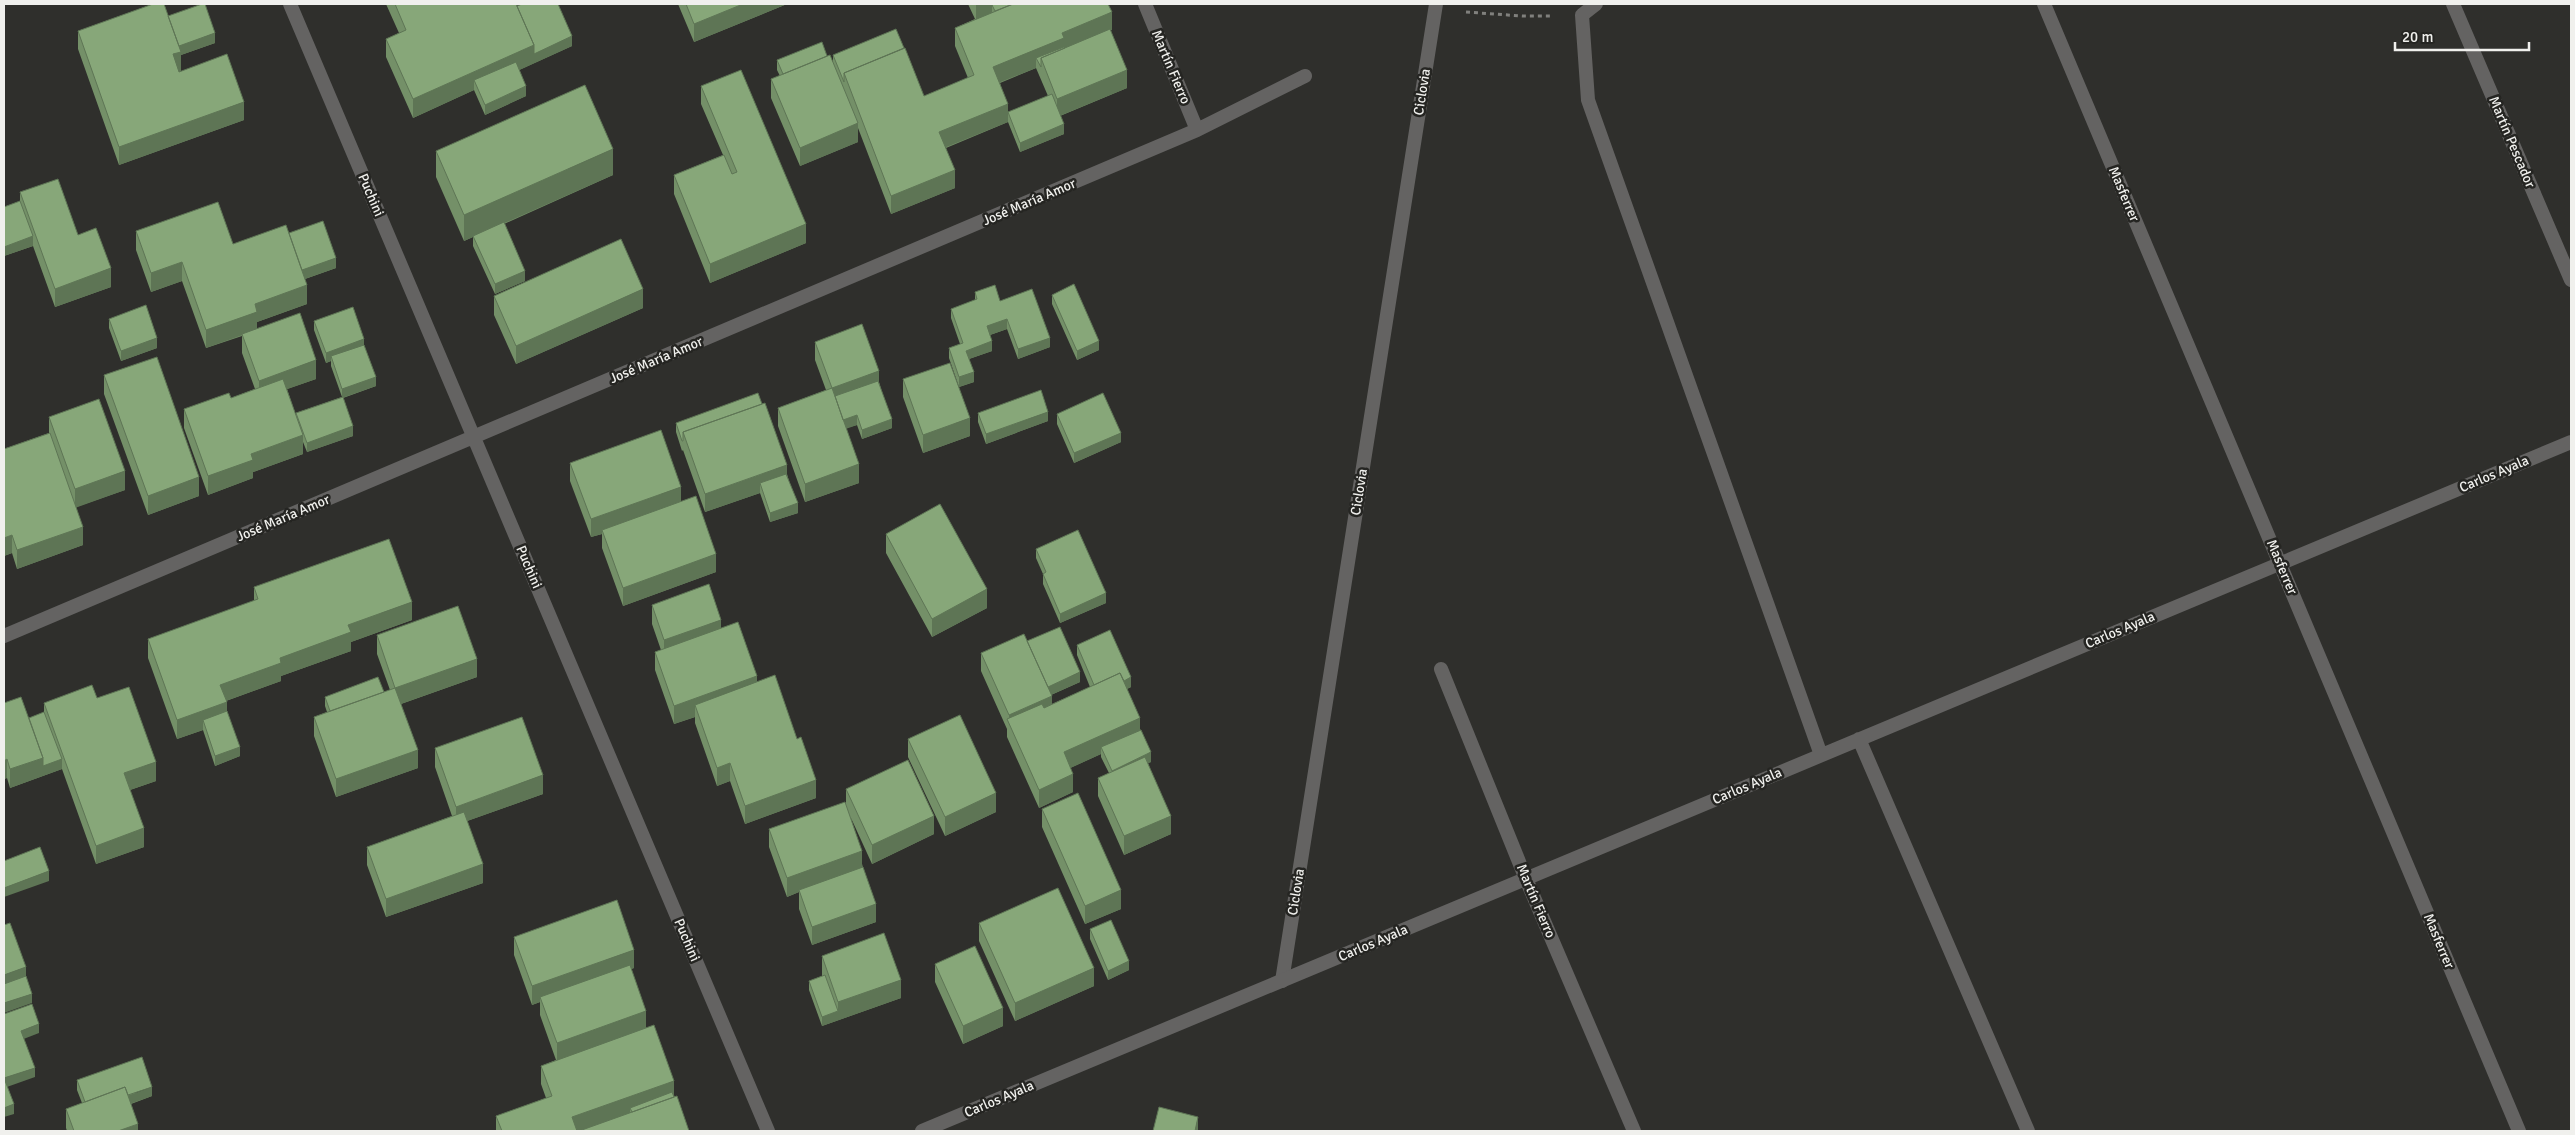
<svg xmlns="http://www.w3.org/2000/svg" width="2575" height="1135" font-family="Signika,sans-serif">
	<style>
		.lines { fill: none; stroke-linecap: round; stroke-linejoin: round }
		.path { stroke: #80807d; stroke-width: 3; stroke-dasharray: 4 4; stroke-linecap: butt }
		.service { stroke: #646362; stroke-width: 14 }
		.minor { stroke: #646362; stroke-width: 14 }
		.wall { fill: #749068; fill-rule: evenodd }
		.shaded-wall { fill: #5e7555 }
		.building { fill: #87a779; stroke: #5e7555 }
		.labels { text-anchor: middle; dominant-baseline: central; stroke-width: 5; stroke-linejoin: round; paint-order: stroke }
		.street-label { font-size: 14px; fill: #f0f0ed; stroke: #252522 }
	</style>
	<rect width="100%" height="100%" fill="#2f2f2c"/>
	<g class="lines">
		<path class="path" d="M1466,12l56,4h30"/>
		<path class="service" d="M1282,981l154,-977"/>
		<path class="minor" d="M290,4l478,1127
			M1145,4l52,126
			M1596,4l-14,11 6,85 233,655
			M2044,4l475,1127
			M2453,4l118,276
			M4,636l1193,-506 108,-54
			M1441,669l85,210 108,252
			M1859,739l169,392
			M922,1131l1649,-689"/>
	</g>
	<path class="wall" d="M153,4h12h-1l4,12 47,27 -34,12v16h-2l65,49 -125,45 -41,-116v-18z
		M386,4h130l1,2 55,40 -53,24 7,26 -41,19 -11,-25 -61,28 -27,-61v-18l13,-6z
		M678,4h109l-93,38z
		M968,4h140l3,27 16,57 -67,28 4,18 -44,18 -12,-30 -62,26 9,40 -64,26 -33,-86v14l-58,24 -29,-68v-19l9,-3 -3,-6v-10l50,-4 6,7v-8l91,41 44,-18 -13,-32v-18l20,-9zM1036,68l12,28 -40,16 -8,-29z
		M701,86l105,157 -96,40 -36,-89v-19l49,-20 -22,-51z
		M436,151l177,24 -109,49 21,57 -30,13 -22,-48v-9l-9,4 -28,-64z
		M20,192l58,43 33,52 -56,20 -22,-61 -29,10v-49l16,-6z
		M136,231l97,13 56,-11 47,35 -31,11 2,25 -50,18v7l59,50 -29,10 9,27v-3l46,-16 -11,-31v-5l-5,2 -12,-33v-9l50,24 12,41 -33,12 10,38 -46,16 -4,-10v12l-50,18v6l-45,17 -24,-67v-19l47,-11 24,-9 -13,-36v-17l-36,12 -24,-67 -31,11 -15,-42z
		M975,292l25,9 50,46 -32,12 -11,-30 -17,6 2,16 -23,8 5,23 -15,5 -10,-29v-10l11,-4 -9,-26v-9l24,-9z
		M1052,295l47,55 -22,10 -25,-56z
		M494,296l149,12 -127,56 -22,-49z
		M109,319l48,29 -36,13 -12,-33z
		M815,342l64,40 13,46 -30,11 -5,-14 -11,3 13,55 -54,19 -27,-76v-18l48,-18 -11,-30z
		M104,375l95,121 -51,19 -44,-121z
		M903,379l67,57 -47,17 -20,-56z
		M978,413l70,8 -62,23 -8,-22z
		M1057,414l64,28 -47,21 -17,-39z
		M49,417l76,73 -49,17 7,38 -66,24 -5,-16 -8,3v-107l45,-16z
		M676,423l111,51 11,39 -28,9 -10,-29 -55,19 -22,-62 -1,1 -6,-19z
		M570,463l111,38 35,71 -93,34 -21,-58v-14l-11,3 -21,-56z
		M886,534l101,74 -55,29 -46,-84z
		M1036,549l70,54 -46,20 -17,-39v-10l-7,-16z
		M254,587l158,33 -61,22v9l-70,25v5l-55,20 1,10 13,45 -25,10 -12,-36 -26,9 -29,-81v-19l106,-38z
		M652,605l69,23 36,54 59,116 -71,26 -15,-43 -13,5 -22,-63v-6l-21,7 -19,-54v-18l6,-2 -9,-26z
		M377,635l100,42 -76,27 17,64 -82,29 -22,-61v-19l13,-5 -2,-6v-9l59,-5 6,-2 -13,-36z
		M1027,641l53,41 -29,13 1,9 38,-17 -13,-32v-10l54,42 -4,2 24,73 -3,1 23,71 -47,21 -26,-59v-18l11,-5 -8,-16v-3l-31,14 3,24 -34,16 -32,-71v-8l-26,-58v-18z
		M97,698l59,83 -26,9 14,57 -48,17 -34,-95 -52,19 -3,-10 -3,1v-76l25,15 15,-6v-9z
		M908,739l88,73 -51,24 -37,-79z
		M435,748l108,46 -76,27 16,62 -97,34 -19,-52v-18l85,-31 -17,-49z
		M846,789l88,45 -62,30 -21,-46 25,104 -64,23 -13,-36v-17l-12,5 -18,-50v-18l77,-25z
		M1042,809l79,100 -36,15 -43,-97z
		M979,923l115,63 -79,35 -36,-80z
		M1090,929l39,41 -21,10 -18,-41z
		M514,937l120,31 -3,1 15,59 43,103h-193v-15l50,-18 -5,-14v-18l15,-6 -16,-45v-13l-8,3 -18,-50z
		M822,956l79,42 -79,28 -13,-36v-9l13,-5z
		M935,964l68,62 -40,18 -28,-62z
		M77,1080l75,16 -21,8 7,27h-71l-1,-3v-19l16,-6 -5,-13z"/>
	<path class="shaded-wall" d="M743,4h44l-93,38v-18z
		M976,4h43l-27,1v10l-16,7z
		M1112,12v18l-48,20 -23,8h-5v10l-43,17v-18l69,-34z
		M215,33v10l-34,12v16l-8,2v-19l3,-7z
		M572,36v10l-94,43 -4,-9v10l-61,28v-19l121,-54z
		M1127,70v18l-70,29v-18z
		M526,86v10l-41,19v-10z
		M244,102v18l-125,45v-18z
		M1008,104v18l-69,28v-18z
		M858,123v19l-58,24v-18z
		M1064,124v10l-44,18v-9z
		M613,149v26l-149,66v-26z
		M955,170v18l-64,26v-18z
		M806,224v19l-96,40v-19z
		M33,236v10l-29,10v-9z
		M336,258v10l-37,13v-10z
		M182,262v19l-31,11v-19z
		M111,268v19l-56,20v-18z
		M525,271v10l-30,13v-10z
		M307,285v19l-50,18v8l-51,18v-18l49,-26z
		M643,289v19l-127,56v-18z
		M1007,319v10l-20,7v-10z
		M157,338v10l-36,13v-10z
		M1050,338v9l-32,12v-10z
		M364,339v10l-33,7v5l-5,2v-10z
		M992,341v10l-26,9v-9z
		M1099,341v9l-22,10v-9z
		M316,360v19l-57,20v-18z
		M879,371v19l-44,16 -3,-18z
		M974,372v10l-15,5v-10z
		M376,377v9l-34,12v-9z
		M1048,412v9l-62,23v-10z
		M857,415v10l-17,6v-10z
		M970,418v18l-47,17v-18z
		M892,419v9l-30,11v-9z
		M353,426v10l-46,16v-9z
		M1121,433v9l-47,21v-10z
		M303,435v19l-50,18v6l-45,17v-19l43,-22z
		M859,464v19l-54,19v-18z
		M787,465v18h-27v10l-55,19v-18z
		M125,471v19l-50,18v-19z
		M199,477v19l-51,19v-19z
		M681,487v18l-79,25v4l-11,3v-18z
		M798,503v10l-28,9v-9z
		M83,527v18l-66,24v-19z
		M12,535v18l-8,3v-18z
		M716,554v18l-93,34v-18z
		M987,589v19l-55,29v-18z
		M1106,593v10l-46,20v-9z
		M412,602v18l-61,22v9l-70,25v5l-61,22v-18l60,-27 68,-33z
		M721,620v18l-57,21v-19z
		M477,659v18l-82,29v-18z
		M1080,672v10l-36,16v-9z
		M757,676v18l-62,11v12l-21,7v-18z
		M1131,677v10l-34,15v-10z
		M1052,696v18l-43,9v-8z
		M227,702v19l-24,-1v10l-26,9v-19z
		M1140,718v18l-39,11v7l-37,17v-19z
		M240,747v9l-25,10v-10z
		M418,750v18l-82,29v-18z
		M1151,752v10l-39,18v-9z
		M43,758l19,1v10l-52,19v-19z
		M7,759v19l-3,1v-18z
		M156,762v19l-32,11v-19z
		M730,763v18l-13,5v-18z
		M1073,774v18l-34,16v-18z
		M543,775v19l-87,31v-18z
		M816,780v18l-71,26v-18z
		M996,793v19l-51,24v-19z
		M934,816v18l-62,30v-19z
		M1171,816v18l-47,21v-19z
		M144,828v19l-48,17v-18z
		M862,851v18l-63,21v2l-12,5v-19z
		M483,864v19l-97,34v-18z
		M49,871v10l-45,16v-9z
		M1121,890v19l-36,15v-18z
		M876,904v18l-64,23v-18z
		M634,950v18l-92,33 -2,-4v5l-8,3v-19z
		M1129,961v9l-21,10v-9z
		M26,967v18l-22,8v-18z
		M1094,968v18l-79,35v-18z
		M901,980v18l-79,28v-9l16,-6v-9z
		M32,994v9l-28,10v-10z
		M1003,1008v18l-40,18v-18z
		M646,1011v19l-89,32v-19z
		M39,1024v9l-18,7v-9z
		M35,1068v9l-31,11v-10z
		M674,1081v18l-44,9v7l-46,16h-12v-14z
		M152,1087v9l-64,23v-9z
		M14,1104v10l-10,3v-9z
		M1198,1117v14h-3z
		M138,1124v7h-20z"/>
	<path class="building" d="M153,4h11l17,48 -8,2 6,18 48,-18 17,48 -125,45 -41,-116z
		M202,4h3l10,29 -36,13 -11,-30z
		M395,4h121l18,41 -121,54 -27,-60 20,-9z
		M522,4h36l14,32 -38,18v-9l-17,-39z
		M686,4h57l-49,20z
		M995,4h18l-18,7 -3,-6z
		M1013,4h95l4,8 -50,21 2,5 -71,29 15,37 -69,28 16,38 -64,26 -47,-123 61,-25 19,48 50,-21 -19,-47z
		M896,29l8,19 -60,25v9l-11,-27z
		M1110,29l17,41 -70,29 -16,-41z
		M822,42l5,14 -44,18 -6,-14z
		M1064,47l1,1 -24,10v9l-5,-9z
		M830,55l28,68 -58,25 -29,-69z
		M516,62l10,24 -41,19 -11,-25z
		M741,70l65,154 -96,40 -36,-89 50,-20 8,19 5,-2 -36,-86z
		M585,85l28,64 -149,66 -28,-64z
		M1052,94l12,30 -44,19 -12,-31z
		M58,179l20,56 18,-7 15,40 -56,21 -35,-97z
		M20,201l13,35 -29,11v-40z
		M218,202l15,42 53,-19 21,60 -52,19 2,8 -51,18 -24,-68 -31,11 -15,-42z
		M323,221l13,37 -34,12 -13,-37z
		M504,222l21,49 -30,13 -22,-48z
		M621,239l22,50 -127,57 -22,-50z
		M1074,284l25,57 -22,10 -25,-56z
		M995,285l5,16 32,-12 18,49 -32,11 -11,-30 -20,7 5,15 -26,10 8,21 -15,5 -10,-29 14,-5 -12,-34 26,-10 -2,-7z
		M146,305l11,33 -36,13 -12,-32z
		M353,307l11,32 -38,14 -12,-32z
		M300,313l16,47 -57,21 -17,-47z
		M862,324l17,47 -47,17 -17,-46z
		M364,345l12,32 -34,12 -11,-33z
		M157,357l42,120 -51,19 -44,-121z
		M950,363l20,55 -47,17 -20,-56z
		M283,379l20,56 -52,19 2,6 -45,16 -24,-67 45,-16 2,5z
		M878,381l14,38 -30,11 -5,-15 -14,5 -8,-24z
		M832,388l27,76 -54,20 -27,-76z
		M1041,390l7,22 -62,22 -8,-21z
		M758,393l4,11 -79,28v9h-1l-6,-18z
		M1103,393l18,40 -47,20 -17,-39z
		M343,397l10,29 -46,17 -11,-30z
		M99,399l26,72 -50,18 -26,-72z
		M765,403l22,62 -82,29 -22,-62z
		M661,430l20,57 -90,32 -21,-56z
		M50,433l33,94 -66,23 -5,-15 -8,3v-89z
		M786,474l12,29 -28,10 -10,-30z
		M696,496l20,58 -93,34 -21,-58z
		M940,504l47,85 -55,30 -46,-85z
		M1078,530l28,63 -46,21 -17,-40 3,-2 -10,-23z
		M389,539l23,63 -64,23 3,7 -71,26 1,5 -61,22 7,17 -50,18 -29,-81 110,-40 -4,-12z
		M709,584l12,36 -57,20 -12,-35z
		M458,606l19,53 -82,29 23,62 -82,29 -22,-62 81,-29 -18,-53z
		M738,622l19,54 -83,30 -19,-54z
		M1060,627l20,45 -32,15 -21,-46z
		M1110,630l21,47 -7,4 -4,-8 -26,12 -17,-40z
		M1024,634l28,62 -43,19 -28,-62z
		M1120,673l20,45 -76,34 9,22 -34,16 -32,-71 35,-15 2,4z
		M775,675l22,64 4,-2 15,43 -71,26 -15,-43 -13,5 -22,-63z
		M378,677l6,15 -54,19 -5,-14z
		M92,685l5,13 32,-11 27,75 -32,11 20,55 -48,18 -52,-143z
		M21,697l22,61 -33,11 -3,-10 -3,2v-58z
		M227,711l13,36 -25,9 -12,-36z
		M44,712l18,47 -19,7v-8l-14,-40z
		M960,715l36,78 -51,24 -37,-78z
		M522,717l21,58 -87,32 -21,-59z
		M1141,730l10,22 -39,19 -11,-24z
		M1145,757l26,59 -47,20 -26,-58z
		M908,760l26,56 -62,29 -26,-56z
		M1078,793l43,97 -36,16 -43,-97z
		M845,802l17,49 -75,27 -18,-49z
		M464,812l19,52 -97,35 -19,-52z
		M40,847l9,24 -45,17v-27z
		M863,867l13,37 -64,23 -13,-37z
		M1058,888l36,80 -79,35 -36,-80z
		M617,900l17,50 -102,36 -18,-49z
		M1111,920l18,41 -21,10 -18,-42z
		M10,923l16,44 -22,8v-50z
		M884,933l17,47 -63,22 -16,-46z
		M975,946l28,62 -40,18 -28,-62z
		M630,965l16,46 -89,32 -17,-46z
		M825,975l13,36 -16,6 -13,-36z
		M26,976l6,18 -28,9v-19z
		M32,1004l7,20 -18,7 14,37 -31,10 10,26 -10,4v-94z
		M654,1025l20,56 -102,36 5,14h-75l-6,-15 56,-20 -11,-30z
		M142,1057l10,30 -24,8 -3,-8 -40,15 -8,-22z
		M125,1087l13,37 -20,7h-44l-8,-22z
		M672,1092l2,5 -42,15 -2,-4z
		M677,1096l12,35h-110z
		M1159,1107l39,10 -3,14h-42z"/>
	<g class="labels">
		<g class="street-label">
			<text transform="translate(1171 67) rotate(67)">Martín Fierro</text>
			<text transform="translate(1422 92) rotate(-81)">Ciclovia</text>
			<text transform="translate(2512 142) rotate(67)">Martín Pescador</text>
			<text transform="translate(2124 194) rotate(67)">Masferrer</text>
			<text transform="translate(371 195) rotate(67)">Puchini</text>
			<text transform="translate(1029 202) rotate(-23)">José María Amor</text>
			<text transform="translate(656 360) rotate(-23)">José María Amor</text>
			<text transform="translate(2494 474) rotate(-23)">Carlos Ayala</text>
			<text transform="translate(1359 492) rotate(-81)">Ciclovia</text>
			<text transform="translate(283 518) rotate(-23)">José María Amor</text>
			<text transform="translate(529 567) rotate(67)">Puchini</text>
			<text transform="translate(2282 567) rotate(67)">Masferrer</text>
			<text transform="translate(2120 630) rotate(-23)">Carlos Ayala</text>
			<text transform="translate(1747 786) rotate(-23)">Carlos Ayala</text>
			<text transform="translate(1296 892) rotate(-81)">Ciclovia</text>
			<text transform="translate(1536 901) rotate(67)">Martín Fierro</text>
			<text transform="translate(687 940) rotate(67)">Puchini</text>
			<text transform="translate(2439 941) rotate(67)">Masferrer</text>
			<text transform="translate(1373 943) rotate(-23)">Carlos Ayala</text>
			<text transform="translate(999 1099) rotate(-23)">Carlos Ayala</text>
		</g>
	</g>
	<rect width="2575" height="1135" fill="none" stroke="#f0f0ed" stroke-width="10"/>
	<path d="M2395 42v8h134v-8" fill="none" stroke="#f0f0ed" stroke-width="2.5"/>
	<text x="2402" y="42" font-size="15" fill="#f0f0ed" stroke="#252522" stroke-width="4" paint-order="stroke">20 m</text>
</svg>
